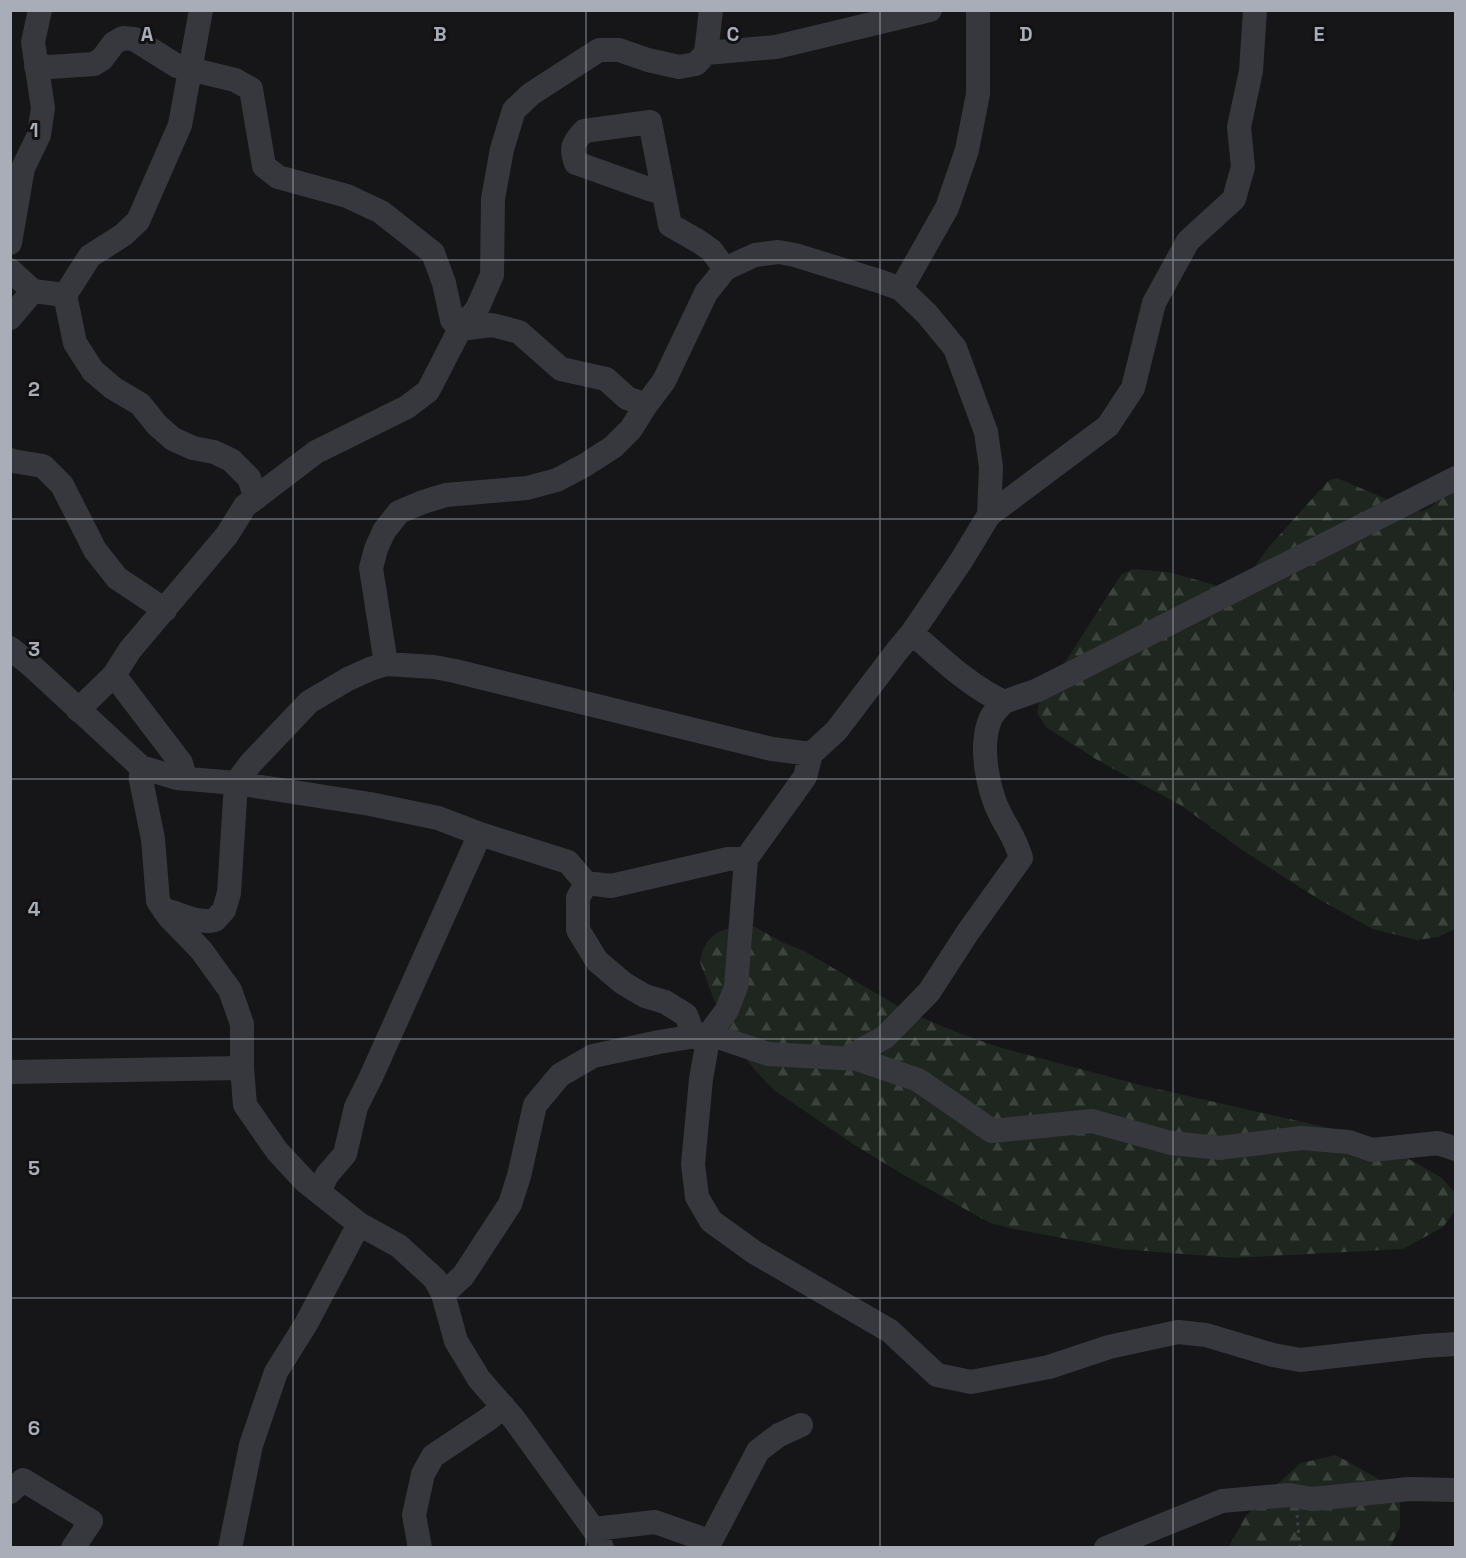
<svg xmlns="http://www.w3.org/2000/svg" width="1466" height="1558" font-family="'Space Grotesk',sans-serif">
	<style>
		.forest { fill: url(#forest-firs) }
		.lines { fill: none; stroke-linecap: round; stroke-linejoin: round }
		.path { stroke: #3d3f44; stroke-width: 3; stroke-dasharray: 3 4.5; stroke-linecap: butt }
		.minor { stroke: #37383d; stroke-width: 24 }
		.grid { fill: none; stroke: #a8adb8; stroke-width: 1.5; stroke-opacity: 0.55 }
		.grid-label { font-size: 20px; text-anchor: middle; font-weight: bold; fill: #a8adb8; stroke: #111113; stroke-width: 6; stroke-linejoin: round; paint-order: stroke }
	</style>
	<defs>
		<pattern id="forest-firs" width="22" height="20" patternUnits="userSpaceOnUse" patternTransform="scale(1.5)"><rect width="22" height="20" fill="#1e261f"/><path d="M5 1l3.5 6h-7zM16 11l3.5 6h-7z" fill="#3c433d"/></pattern>
	</defs>
	<rect width="100%" height="100%" fill="#161618"/>
	<path class="forest" d="M1455,474l1,199c-4,9 -4,17 0,26l-1,230 -17,8 -21,3 -44,-11 -53,-29 -75,-48 -63,-46 -83,-45 -52,-33 -10,-15 2,-10 82,-128 12,-6 35,3 61,17 17,-10 22,-31 60,-67 9,-3 72,31 13,2 11,-5z
		M739,926l16,1 27,15 22,9 104,61 51,21 39,14 146,39 207,47 36,15 31,16 24,14 13,15v18l-12,16 -40,22 -170,9 -112,-9 -107,-20 -24,-6 -86,-48 -51,-31 -79,-54 -20,-21 -27,-34 -27,-73c4,-24 16,-32 39,-36z
		M1336,1455l64,36v36l-10,20 -162,1 18,-32 19,-21 36,-32z"/>
	<g class="lines">
		<path class="path" d="M1297,1515l3,33"/>
		<path class="minor" d="M1255,10l-4,61 -12,56 4,40 -9,32 -46,42 -34,62 -21,85 -25,38 -119,89 -28,46 -49,72 -15,18 -61,80 -25,23 -6,23 -59,82 -10,128 -9,23 -18,24 -8,45 -8,85 4,33 14,24 43,31 136,79 47,44 34,7 78,-15 60,-20 69,-15 28,3 67,20 27,5 124,-14 32,-2
			M706,53l70,-6 154,-37
			M36,66l14,1 44,-3 8,-5 12,-16 9,-5 11,1 43,27 58,14 16,9 13,77 14,11 69,19 34,16 52,41 11,30 8,37 8,9
			M663,193l-14,-4 -73,-26c-6,-15 -3,-20 8,-32l66,-9 20,103 28,16 13,9 14,19
			M10,243l13,-75 16,-33 4,-27 -10,-66 7,-32
			M10,270l23,21 32,4 25,-39 33,-21 15,-14 42,-96 21,-115
			M901,289l46,-81 20,-58 11,-56v-84
			M65,295l10,48 18,28 20,17 27,16 17,21 16,14 20,9 21,4 17,8 18,18 7,20
			M10,318l23,-27
			M460,329l32,-4 27,7 42,37 45,10 21,19 19,7
			M10,460l3,1 30,5 19,19 33,65 22,28 48,32
			M912,633c29,25 57,53 92,69l34,-12 418,-212
			M10,648l23,19 108,100 36,11 59,5 134,21 68,14 42,16 88,28 18,21 25,3 117,-27h18
			M386,664l-15,-96 5,-19 8,-18 15,-19 24,-10 23,-7 81,-7 30,-8 28,-15 28,-18 18,-18 15,-24 18,-24 42,-88 19,-24 30,-14 23,-3 17,3 87,27 19,7 26,25 28,34 31,84 5,35 -2,48
			M114,675l67,88 4,15
			M78,710l36,-35 16,-25 97,-115 18,-29 71,-54 91,-45 21,-16 32,-62 17,-20 15,-34 1,-76 9,-50 12,-39 17,-16 68,-44h20l29,10 31,7 17,-3 10,-11 5,-43
			M141,767v13l12,59 5,62 11,16 32,33 29,40 12,34v44l3,37 32,46 28,30 54,43 40,22 36,33 8,15 13,47 23,38 35,40 83,115 5,14
			M586,883l-8,15v32l19,31 26,22 22,13 20,6 21,13 8,21
			M164,910c18,4 33,14 51,10l9,-10 5,-17 7,-110 15,-20 58,-61 39,-23 22,-10 16,-5 48,3 21,4 317,78 39,5
			M847,1058l38,-21 44,-45 39,-60 53,-74c-5,-18 -12,-27 -20,-42 -13,-25 -22,-69 -11,-96 2,-6 9,-13 14,-18
			M10,1072l232,-4
			M319,1192l8,-17 18,-21 11,-47 15,-30 109,-243
			M443,1294l20,-18 47,-72 9,-28 16,-71 25,-30 33,-19 66,-14 50,-8 59,20 89,5 61,21 74,51 100,-10 79,22 48,5 82,-10 48,4 23,8 66,-7 18,6
			M10,1492l13,-12 68,41 -18,27
			M594,1529l61,-7 54,19
			M230,1548l21,-103 25,-73 30,-48 53,-100
			M420,1548l-6,-33 9,-41 10,-18 57,-38 13,-12
			M707,1548l51,-97 21,-16 22,-10
			M1106,1548l116,-47 67,-6 23,4 97,-10 47,1"/>
	</g>
	<path class="grid" d="M293,10v1538M586,10v1538M880,10v1538M1173,10v1538M10,260h1446M10,519h1446M10,779h1446M10,1039h1446M10,1298h1446"/>
	<g class="grid-label">
		<text x="147" y="41">A</text>
		<text x="440" y="41">B</text>
		<text x="733" y="41">C</text>
		<text x="1026" y="41">D</text>
		<text x="1319" y="41">E</text>
		<text x="34" y="137">1</text>
		<text x="34" y="396">2</text>
		<text x="34" y="656">3</text>
		<text x="34" y="916">4</text>
		<text x="34" y="1175">5</text>
		<text x="34" y="1435">6</text>
	</g>
	<rect width="1466" height="1558" fill="none" stroke="#a8adb8" stroke-width="24"/>
</svg>
